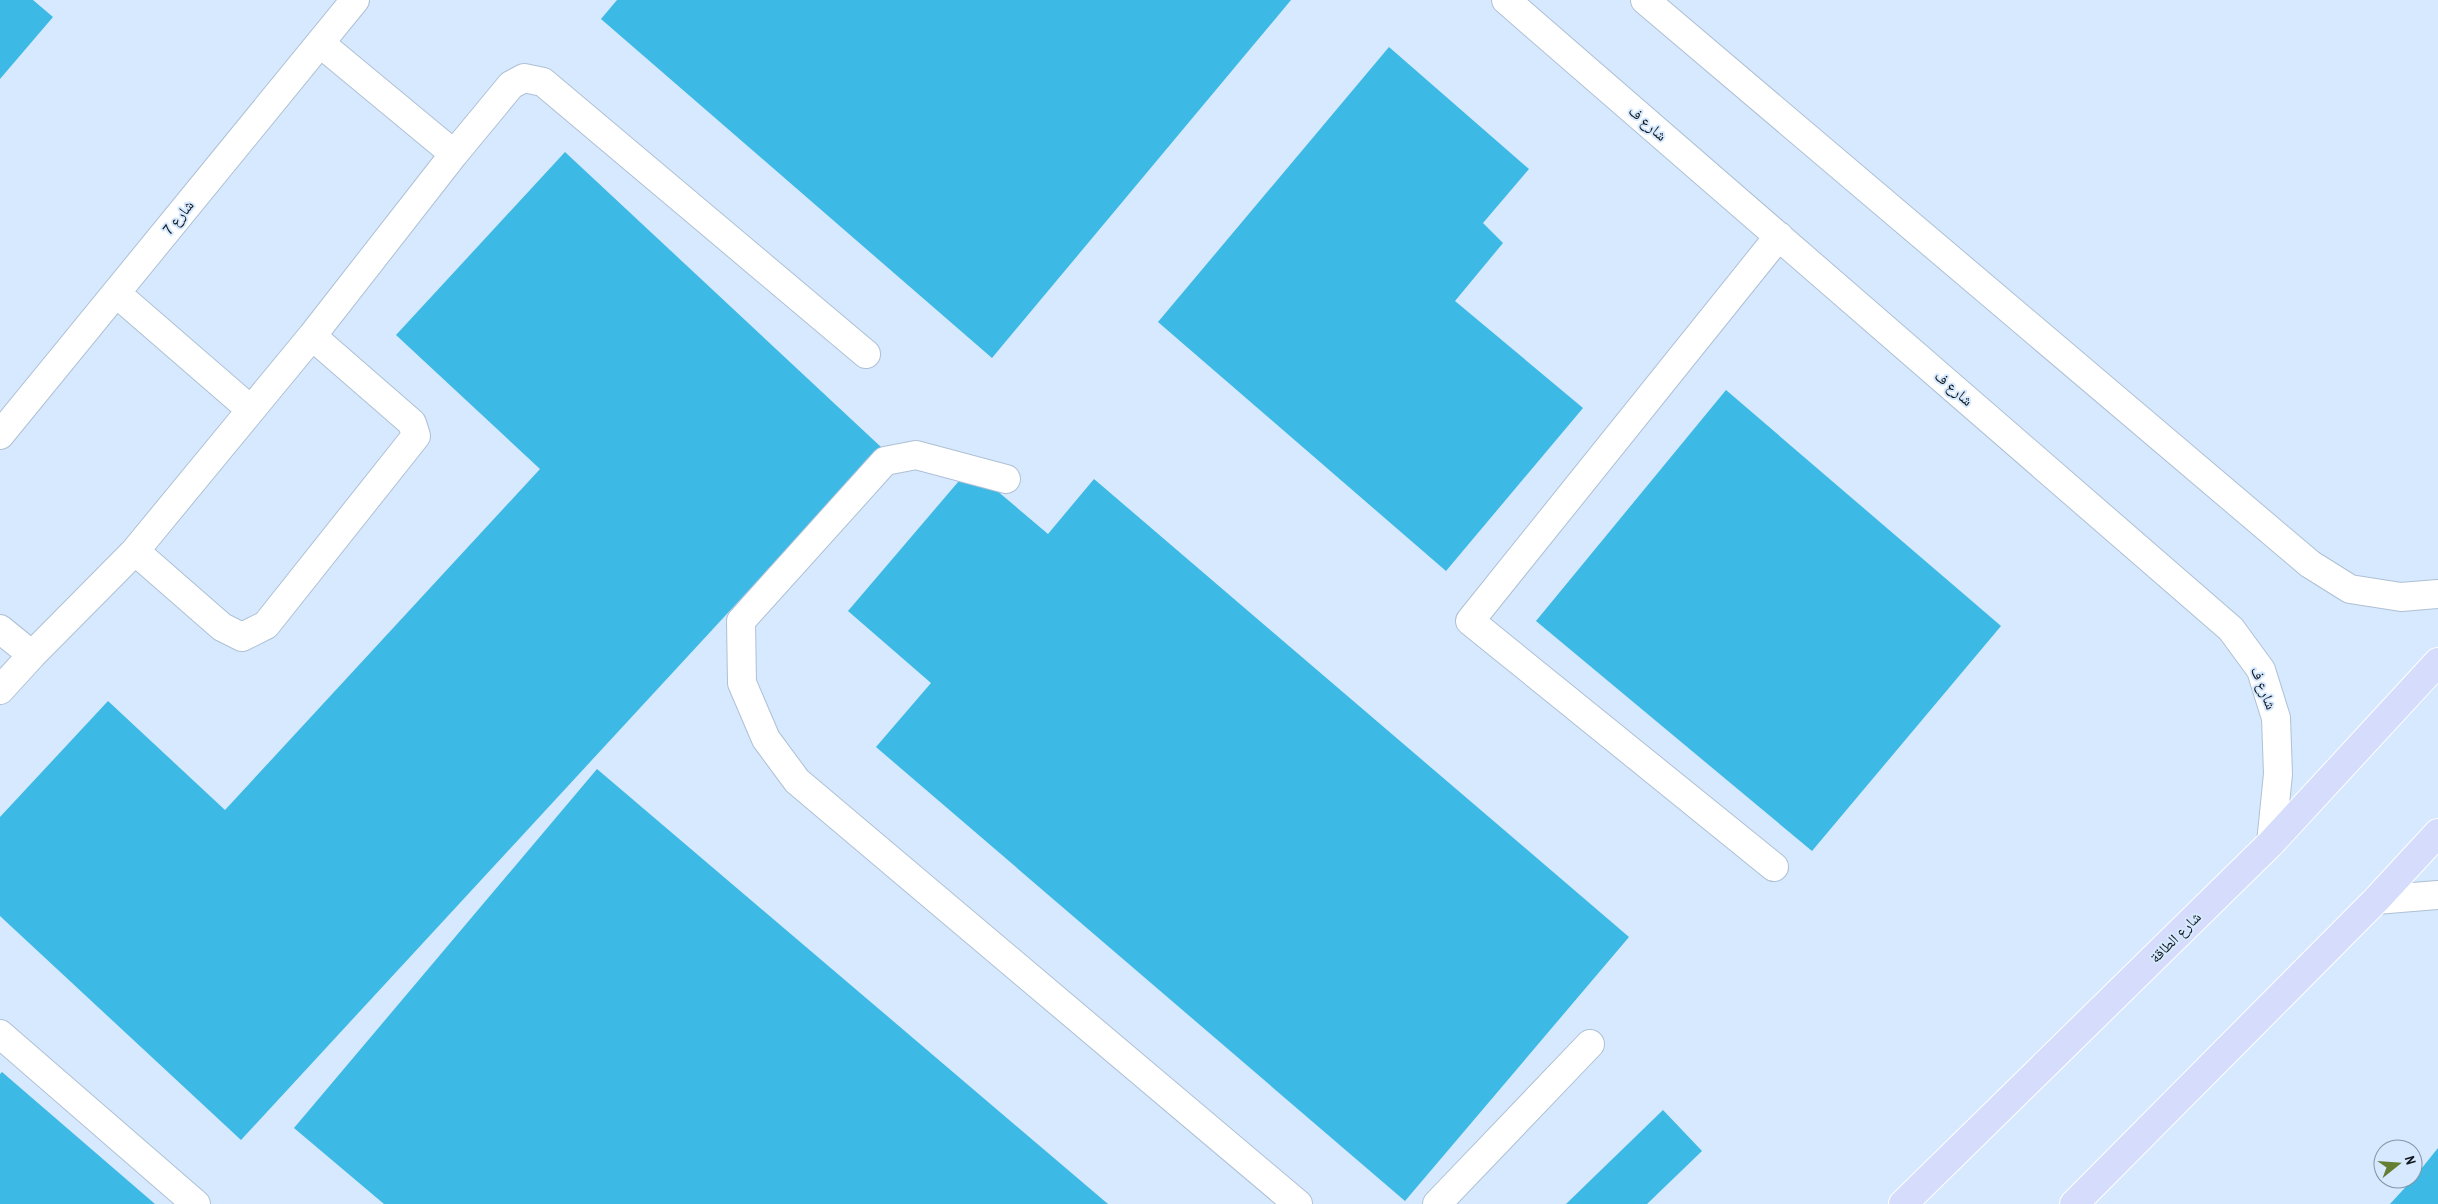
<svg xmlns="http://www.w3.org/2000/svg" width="2438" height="1204" font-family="'Archivo Narrow','Noto Naskh Arabic',sans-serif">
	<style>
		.building { fill: #3cb9e4 }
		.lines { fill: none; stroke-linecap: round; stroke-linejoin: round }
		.minor-casing { stroke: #aec0d4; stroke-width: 30 }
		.major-casing { stroke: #fff; stroke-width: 30 }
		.minor { stroke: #fff; stroke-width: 28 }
		.major { stroke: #d6ddfc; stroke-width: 28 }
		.labels { text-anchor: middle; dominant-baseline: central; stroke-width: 4; stroke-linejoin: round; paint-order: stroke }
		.street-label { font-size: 15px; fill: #0f161d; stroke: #d6e9fe }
	</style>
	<rect width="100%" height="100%" fill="#d6e9fe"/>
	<path class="building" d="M0,0h33l20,17 -53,62z
		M617,0h674l-299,358 -391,-339z
		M1389,47l140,122 -46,54 20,20 -48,58 128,107 -137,163 -288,-249z
		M565,152l316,295 -640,693 -241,-224v-99l108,-116 117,109 315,-341 -144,-134z
		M1726,390l275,236 -189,225 -276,-230z
		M970,468l78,66 46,-55 535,458 -224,264 -529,-454 55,-64 -83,-72z
		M597,769l511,435h-724l-90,-76z
		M2,1072l153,132h-155v-130z
		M1663,1110l39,41 -55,53h-81z
		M2438,1148v56h-48l23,-25z"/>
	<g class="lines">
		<g class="minor-casing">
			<path id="minor" d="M1506,0l725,629 30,41 15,48 2,56 -7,69
				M1645,0l665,564 40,25 51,8 37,-3
				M320,43l134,111
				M251,410l61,-74
				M0,435l355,-435
				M1006,479l-90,-24 -31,6 -144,160 1,62 24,56 31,42 501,423
				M135,551l87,76 20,10 24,-12 150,-189 -4,-13 -100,-87 142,-182 57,-69 13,-7 19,4 323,272
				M0,629l32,26
				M0,690l32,-35 103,-104 116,-141 -135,-117
				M1774,867l-304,-246 309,-385
				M2376,900l62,-5
				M0,1034l196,170
				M1437,1204l153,-160"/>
		</g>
		<g class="major-casing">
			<path id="major" d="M1903,1204l368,-361 167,-181
				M2074,1204l302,-304 62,-67"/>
		</g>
		<use href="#minor" class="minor"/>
		<use href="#major" class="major"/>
	</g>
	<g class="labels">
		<g class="street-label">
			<text transform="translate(1648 123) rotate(41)">شارع ف</text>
			<text transform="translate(178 217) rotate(-51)">شارع 7</text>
			<text transform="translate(1954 388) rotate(41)">شارع ف</text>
			<text transform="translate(2264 688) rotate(68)">شارع ف</text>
			<text transform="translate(2175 937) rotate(-45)">شارع الطاقة</text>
		</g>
	</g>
	<g transform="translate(2398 1164) rotate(73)"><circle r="24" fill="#d6e9fe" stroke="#8695a4"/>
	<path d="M0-4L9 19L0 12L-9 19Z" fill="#647e32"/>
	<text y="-8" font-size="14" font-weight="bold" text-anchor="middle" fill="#0f161d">N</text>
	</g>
</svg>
